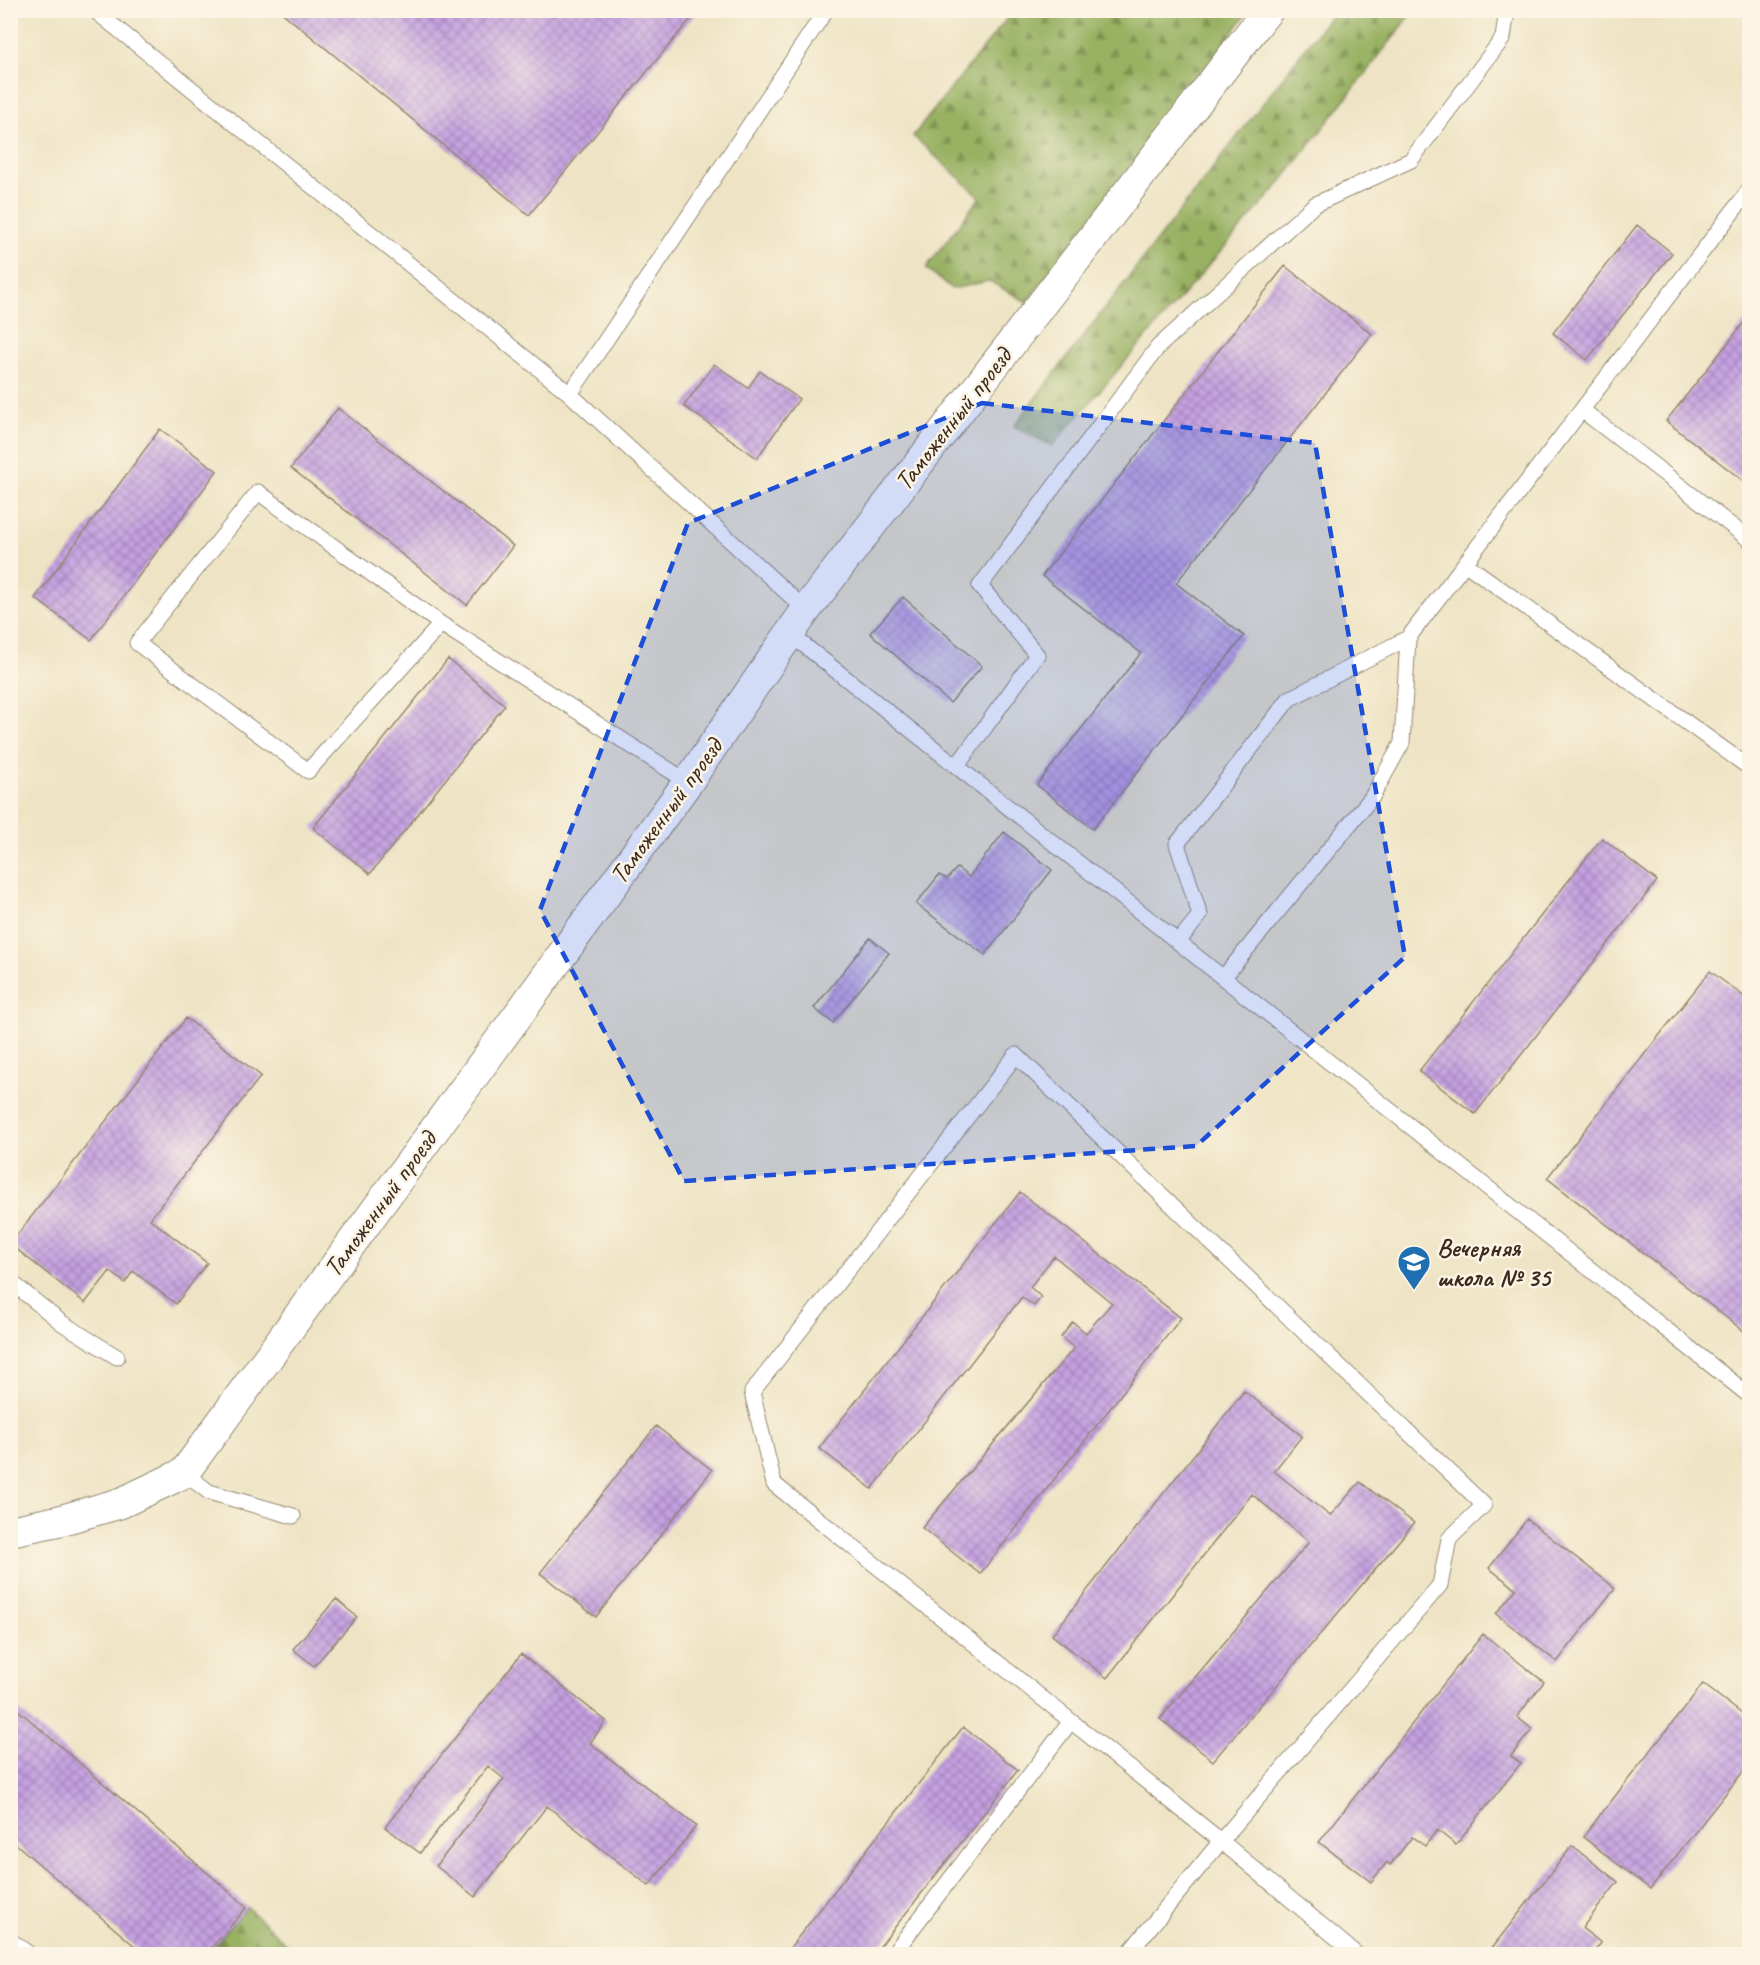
<svg xmlns="http://www.w3.org/2000/svg" width="1760" height="1965" font-family="Caveat,sans-serif">
	<style>
		.forest { fill: url(#forest-firs); stroke: #6a6e40; stroke-width: 1.5 }
		.building { fill: url(#building-cross-hatch) }
		.lines { fill: none; stroke-linecap: round; stroke-linejoin: round }
		.lane-casing { stroke: #948772; stroke-width: 17 }
		.street-casing { stroke: #948772; stroke-width: 32 }
		.lane { stroke: #fff; stroke-width: 15 }
		.street { stroke: #fff; stroke-width: 30 }
		.marked { fill: #1d4ed8; fill-opacity: 0.2; stroke: #1d4ed8; stroke-width: 4.5; stroke-dasharray: 12 8; stroke-linejoin: round }
		.labels { text-anchor: middle; dominant-baseline: central; stroke-width: 5; stroke-linejoin: round; paint-order: stroke }
		.street-label { font-size: 26px; fill: #3b2a1e; stroke: #fcf5e5 }
		.poi-label { font-size: 26px; font-weight: bold; fill: #3b2a1e; stroke: #fcf5e5; text-anchor: start }
	</style>
	<defs>
		<pattern id="forest-firs" width="22" height="20" patternUnits="userSpaceOnUse" patternTransform="scale(1.5)"><rect width="22" height="20" fill="#98b162"/><path d="M5 1l3.5 6h-7zM16 11l3.5 6h-7z" fill="#7d9050"/></pattern>
		<pattern id="building-cross-hatch" width="8" height="8" patternUnits="userSpaceOnUse" patternTransform="scale(1.5)"><rect width="8" height="8" fill="#c5a0e1"/><path d="M0 0l8 8M0 8l8-8" fill="none" stroke="#a183b6"/></pattern>
	</defs>
	<rect width="100%" height="100%" fill="#fcf5e5"/>
	<filter id="ink" filterUnits="userSpaceOnUse"><feTurbulence type="fractalNoise" baseFrequency=".0167" numOctaves="2"/><feDisplacementMap in="SourceGraphic" scale="12" xChannelSelector="R" yChannelSelector="G"/><feConvolveMatrix kernelMatrix="1 2 1 2 8 2 1 2 1" color-interpolation-filters="sRGB"/></filter>
	<filter id="wash" filterUnits="userSpaceOnUse"><feTurbulence type="fractalNoise" baseFrequency=".008" numOctaves="4" result="noise"/><feDisplacementMap in="SourceGraphic" scale="24" xChannelSelector="R" yChannelSelector="G"/><feGaussianBlur stdDeviation="1.35" result="paint"/><feColorMatrix in="noise" values="0 0 0 0 0 0 0 0 0 0 0 0 0 0 0 0 0 1.4 0 .05"/><feComposite in="paint" operator="in"/></filter>
	<g filter="url(#wash)">
		<rect width="100%" height="100%" fill="#eee4c5"/>
		<path class="forest" d="M1013,11h236l-222,291 -38,-21 -37,8 -26,-21 54,-71 -67,-61z
			M1334,11h80l-133,171 -229,264 -38,-20z
			M247,1907l50,47h-90z"/>
		<g id="blocks">
			<path class="building" d="M279,10h419l-169,205z
				M1637,225l35,28 -85,107 -34,-27z
				M1285,266l87,68 -196,249 68,53 -151,193 -56,-44 104,-132 -99,-77z
				M1750,315v171l-84,-65z
				M714,364l34,24 12,-17 39,28 -42,59 -73,-52z
				M338,408l175,138 -46,59 -176,-137z
				M160,429l57,42 -126,169 -56,-42z
				M903,597l79,69 -32,37 -80,-70z
				M448,659l57,46 -135,169 -57,-46z
				M1004,832l48,38 -67,85 -69,-51 23,-29 8,4 10,-11 12,9z
				M1602,838l55,43 -182,233 -56,-43z
				M870,938l19,15 -56,70 -19,-15z
				M1710,971l40,30v335l-203,-158z
				M186,1018l75,58 -111,143 57,44 -31,41 -43,-33 -8,12 -15,-12 -25,32 -75,-59z
				M1020,1192l161,126 -201,256 -58,-46 152,-180 -13,-11 12,-15 13,11 26,-30 -58,-47 -24,31 11,10 -7,9 -12,-9 -150,192 -53,-41z
				M1244,1391l58,45 -28,35 56,45 30,-34 54,41 -201,238 -53,-42 149,-177 -57,-48 -145,184 -55,-43z
				M656,1426l56,44 -116,147 -56,-44z
				M1527,1519l88,69 -58,74 -61,-48 20,-25 -27,-21z
				M336,1599l21,18 -43,49 -21,-17z
				M1483,1634l61,48 -27,35 15,12 -21,27 10,7 -65,82 -19,-15 -12,16 -13,-9 -22,28 -3,-3 -16,20 -52,-40z
				M521,1654l85,67 -16,22 106,83 -47,60 -102,-80 -72,91 -39,-31 68,-87 -16,-13 -68,87 -35,-26z
				M1703,1684l47,36v43l-100,126 -67,-52z
				M10,1703l237,204 -41,47h-62l-134,-115z
				M963,1727l55,43 -144,184h-89z
				M1572,1846l46,36 -36,46 19,15 -9,11h-105z"/>
		</g>
	</g>
	<g filter="url(#ink)">
		<use href="#blocks" fill-opacity="0" stroke="#948772" stroke-width="1.5"/>
		<g class="lines">
			<g class="lane-casing">
				<path id="lane" d="M94,10l476,384 236,216
					M570,394l256,-384
					M1582,410l168,130
					M1466,564l284,204
					M441,624l-133,147 -171,-128 121,-151 183,132 247,158
					M790,634l960,762
					M957,766l80,-111 -57,-69 178,-239 156,-142 97,-45 92,-122 4,-28
					M1178,942l22,-27 -23,-71 112,-145 119,-61 342,-449
					M1223,978l149,-181 30,-54 6,-105
					M10,1281l52,42 55,34
					M184,1473l25,19 84,24
					M10,1940l19,14
					M893,1954l178,-233
					M1128,1954l93,-113 219,-256 9,-46 35,-34 -468,-450 -264,337 22,92 447,357 135,113"/>
			</g>
			<g class="street-casing">
				<path id="street" d="M10,1531l48,-10 63,-18 63,-30 504,-691 118,-172 462,-600"/>
			</g>
			<use href="#lane" class="lane"/>
			<use href="#street" class="street"/>
		</g>
	</g>
	<path class="marked" d="M982,403l333,40 90,514 -209,189 -512,35 -144,-271 148,-387z"/>
	<defs>
		<g id="school-pin" transform="scale(1.725)"><path d="M0 17L-7.5 6A9.5 9.5 0 1 1 7.5 6Z" fill="#1f6fb2" stroke="#fcf5e5"/><path d="M0-5L7-2L0 1L-7-2ZM-4 1L0 2.5L4 1V4Q0 6-4 4Z" fill="#fff"/></g>
	</defs>
	<g fill-rule="evenodd">
		<use href="#school-pin" x="1414" y="1262"/>
	</g>
	<g class="labels">
		<g class="street-label">
			<text transform="translate(953 419) rotate(-52)">Таможенный проезд</text>
			<text transform="translate(666 811) rotate(-54)">Таможенный проезд</text>
			<text transform="translate(380 1204) rotate(-54)">Таможенный проезд</text>
		</g>
		<g class="poi-label">
			<text x="1437" y="1247">Вечерняя<tspan x="1437" dy="30">школа № 35</tspan></text>
		</g>
	</g>
	<rect width="1760" height="1965" fill="none" stroke="#fcf5e5" stroke-width="36"/>
</svg>
